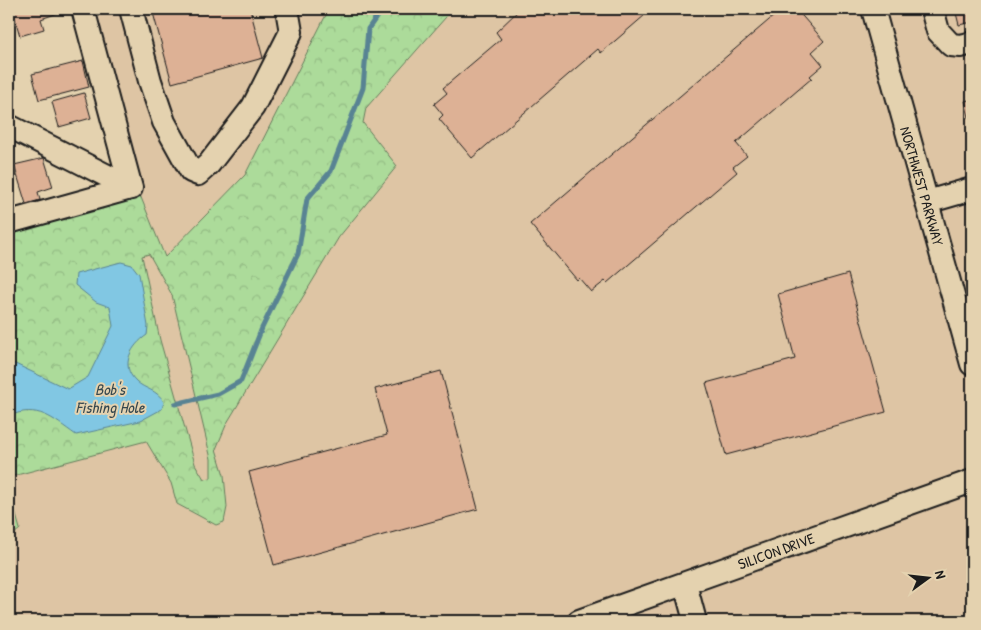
<svg xmlns="http://www.w3.org/2000/svg" width="981" height="630" font-family="'Patrick Hand',sans-serif">
	<style>
		.built { fill: #dec5a4 }
		.forest { fill: url(#forest-crowns); stroke: #647c5b; fill-rule: evenodd }
		.water { fill: #81c7e3; stroke: #598393 }
		.lines { fill: none; stroke-linecap: round; stroke-linejoin: round }
		.stream { stroke: #598393; stroke-width: 5 }
		.building { fill: #ddb195; stroke: #1c1c1c }
		.minor-casing { stroke: #1c1c1c; stroke-width: 26 }
		.minor { stroke: #e4d2af; stroke-width: 22 }
		.labels { text-anchor: middle; dominant-baseline: central; stroke-width: 4; stroke-linejoin: round; paint-order: stroke }
		.street-label { font-size: 15px; fill: #1c1c1c; stroke: #e4d2af }
		.water-label { font-size: 16px; font-style: italic; fill: #35474e; stroke: #e4d2af }
	</style>
	<defs>
		<pattern id="forest-crowns" width="20" height="18" patternUnits="userSpaceOnUse" patternTransform="scale(1.25)"><rect width="20" height="18" fill="#acdb9a"/><path d="M2 6a3 3 0 1 1 6 0M12 15a3 3 0 1 1 6 0" fill="none" stroke="#93bb84"/></pattern>
	</defs>
	<rect width="100%" height="100%" fill="#e4d2af"/>
	<filter id="ink" filterUnits="userSpaceOnUse"><feTurbulence type="fractalNoise" baseFrequency=".02" numOctaves="2"/><feDisplacementMap in="SourceGraphic" scale="10" xChannelSelector="R" yChannelSelector="G"/><feConvolveMatrix kernelMatrix="1 2 1 2 8 2 1 2 1" color-interpolation-filters="sRGB"/></filter>
	<g filter="url(#ink)">
		<path class="built" d="M89,9h883v612h-963v-395l129,-37z"/>
		<path class="forest" d="M329,9h124l-87,99 -3,15 34,43 -58,71 -112,186 -11,26 8,26 3,32 -3,15 -8,3 -39,-21 -6,-21 -25,-42 -137,36v-251l129,-36 27,67 80,-82zM149,254l23,41 39,164v19l-7,1 -9,-15 -35,-124 -18,-84z
			M9,490l11,39 -6,5 -5,1z"/>
		<path class="water" d="M121,262l11,3 7,9 9,52 -1,9c-15,10 -28,30 -11,46 9,9 21,8 28,21l-2,7 -22,12 -64,14c-24,-17 -38,-31 -67,-19v-55l59,28 20,-12 25,-51 -3,-19 -14,-5 -21,-17 1,-11z"/>
		<g class="lines">
			<path class="stream" d="M175,404l43,-10 23,-13 21,-53 36,-74 9,-55 24,-28 32,-83 5,-59 12,-17 6,-3"/>
		</g>
		<path class="building" d="M12,9h44l2,4 -17,6 3,10 -24,7z
			M152,9h98l13,49 -91,25z
			M520,9h132l-51,44 -3,-4 -126,109 -33,-39 4,-4 -9,-11 13,-11 -4,-5 58,-49 -5,-7z
			M782,9h14l28,32 -12,11 11,13 -13,11 2,2 -76,65 11,13 -14,11 4,5 -130,111 -2,-2 -14,11 -12,-14 -2,2 -47,-56z
			M955,9h17v13l-13,3z
			M83,61l6,26 -50,13 -7,-26z
			M84,93l7,25 -32,9 -7,-25z
			M972,99v30l-7,-28z
			M44,158l9,29 -15,5 2,8 -14,4 -12,-39z
			M9,171l4,15 -4,1z
			M848,274l38,138 -160,43 -20,-72 89,-24 -17,-65z
			M441,371l37,138 -204,56 -25,-93 138,-37 -12,-46z"/>
		<g class="lines">
			<g class="minor-casing">
				<path id="minor" d="M83,9l48,179
					M131,9l19,72 14,41 27,49 7,3 11,-10 44,-57 38,-75 -4,-23
					M873,9l99,355
					M932,9l6,22 13,14 10,1 11,-3
					M9,126l122,62
					M927,202l45,-13
					M9,222l122,-34
					M685,584l10,37
					M579,621l393,-140"/>
			</g>
			<use href="#minor" class="minor"/>
		</g>
	</g>
	<g class="labels">
		<g class="street-label">
			<text transform="translate(922 186) rotate(74)">NORTHWEST PARKWAY</text>
			<text transform="translate(776 551) rotate(-20)">SILICON DRIVE</text>
		</g>
		<g class="water-label">
			<text x="110" y="389">Bob's<tspan x="110" dy="18">Fishing Hole</tspan></text>
		</g>
	</g>
	<rect width="981" height="630" fill="none" stroke="#e4d2af" stroke-width="30"/>
	<rect x="15" y="15" width="951" height="600" fill="none" stroke="#1c1c1c" stroke-width="2" filter="url(#ink)"/>
	<g transform="translate(928 578) rotate(75)" stroke="#e4d2af" stroke-width="4" paint-order="stroke">
	<path d="M0-4L9 19L0 12L-9 19Z" fill="#1c1c1c"/>
	<text y="-8" font-size="14" font-weight="bold" text-anchor="middle" fill="#1c1c1c">N</text>
	</g>
</svg>
